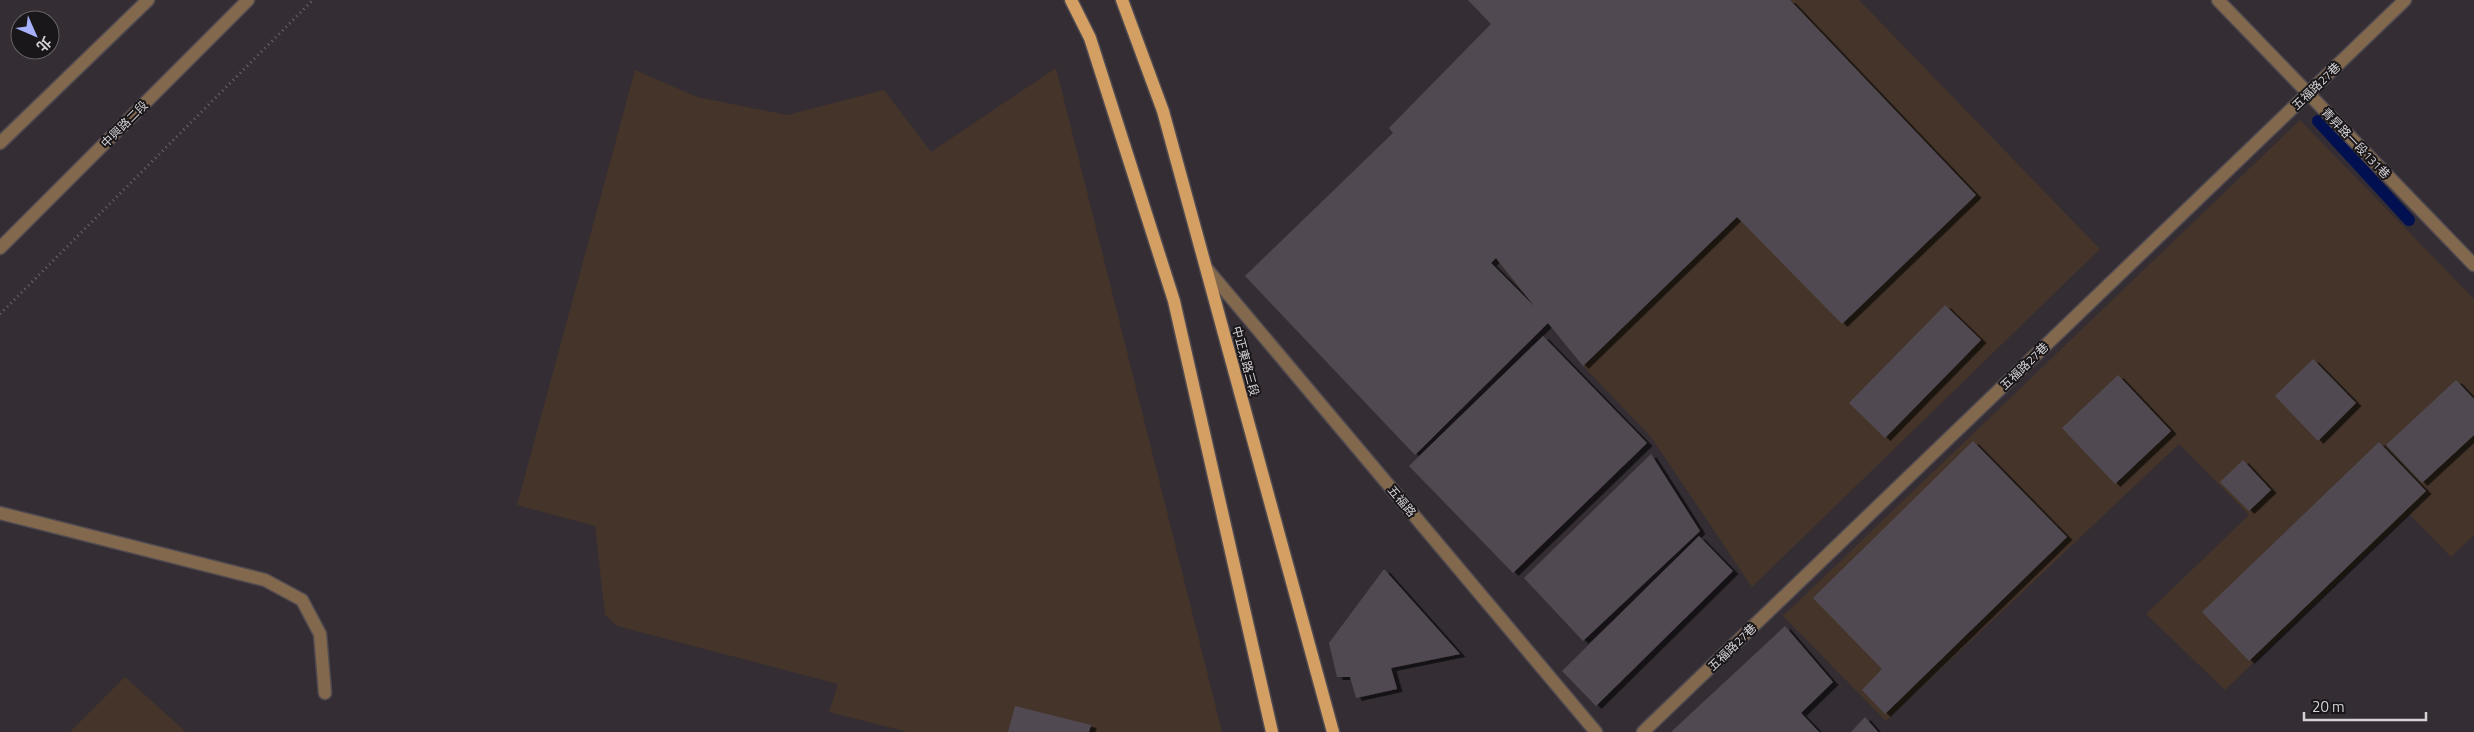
<svg xmlns="http://www.w3.org/2000/svg" width="2474" height="732" font-family="'Titillium Web','Noto Sans TC',sans-serif">
	<style>
		.industrial { fill: #443429 }
		.lines { fill: none; stroke-linecap: round; stroke-linejoin: round }
		.stream { stroke: #011050; stroke-width: 12 }
		.building { fill: #514a51; fill-rule: evenodd; filter: url(#shadow) }
		.minor-casing { stroke: #514b51; stroke-width: 15 }
		.major-casing { stroke: #514b51; stroke-width: 15 }
		.path { stroke: #6d676c; stroke-width: 3; stroke-dasharray: 1 4; stroke-linecap: butt }
		.minor { stroke: #82684c; stroke-width: 12 }
		.major { stroke: #d39f62; stroke-width: 12 }
		.labels { text-anchor: middle; dominant-baseline: central; stroke-width: 4; stroke-linejoin: round; paint-order: stroke }
		.street-label { font-size: 12px; fill: #d5d1d4; stroke: #1a171a }
	</style>
	<defs>
		<filter id="shadow"><feDropShadow dx="5.5" dy="3" stdDeviation="0" flood-color="#0009"/></filter>
	</defs>
	<rect width="100%" height="100%" fill="#342e34"/>
	<path class="industrial" d="M1468,0h391l241,249 -348,338 -101,-150 -68,-71 -194,-238 102,-104z
		M1056,68l166,664h-314l-79,-20 9,-28 -221,-58 -12,-11 -10,-89 -78,-21 118,-435 62,27 90,18 97,-25 47,62z
		M2300,120l174,179v236l-23,22 -42,-43 -184,176 -79,-76 103,-99 -70,-71 -293,277 -103,-105z
		M125,677l61,55h-116z"/>
	<g class="lines">
		<path class="stream" d="M2318,121l91,99"/>
	</g>
	<path class="building" d="M1468,0h322l186,195 -134,129 -105,-107 -154,149 -35,-43 -133,132 -170,-179 148,-143 -4,-5 102,-104zM1496,258l39,49 -44,-44z
		M1945,305l36,35 -96,98 -36,-35z
		M1543,336l104,107 -134,130 -104,-107z
		M2313,359l43,44 -38,38 -43,-45z
		M2118,375l53,56 -56,53 -53,-56z
		M2456,380l18,19v36l-52,48 -36,-38z
		M1973,441l94,96 -182,177 -23,-24 20,-21 -69,-71z
		M2379,442l47,49 -177,170 -47,-49z
		M1651,454l49,77 -117,110 -59,-63z
		M2243,460l28,30 -22,21 -29,-29z
		M1699,536l34,35 -137,135 -34,-35z
		M1384,569l76,85 -69,14 6,21 -41,9 -6,-21h-13l-8,-34z
		M1785,626l48,56 -32,31 18,19h-148z
		M1015,706l76,19 -2,7h-81z
		M1865,717l13,15h-27z"/>
	<g class="lines">
		<g class="minor-casing">
			<path id="minor" d="M2218,0l256,265
				M0,143l148,-143
				M0,248l248,-248
				M1207,269l389,463
				M0,513l265,67 37,20 18,34 5,59
				M1643,732l762,-732"/>
		</g>
		<g class="major-casing">
			<path id="major" d="M1071,0l19,38 84,263 98,431
				M1122,0l41,111 170,621"/>
		</g>
		<path class="path" d="M0,314l313,-314"/>
		<use href="#minor" class="minor"/>
		<use href="#major" class="major"/>
	</g>
	<g class="labels">
		<g class="street-label">
			<text transform="translate(2316 86) rotate(-44)">五福路27巷</text>
			<text transform="translate(124 124) rotate(-45)">中興路二段</text>
			<text transform="translate(2356 143) rotate(46)">青昇路一段131巷</text>
			<text transform="translate(1246 361) rotate(75)">中正東路三段</text>
			<text transform="translate(2024 366) rotate(-44)">五福路27巷</text>
			<text transform="translate(1402 501) rotate(50)">五福路</text>
			<text transform="translate(1732 647) rotate(-44)">五福路27巷</text>
		</g>
	</g>
	<g transform="translate(35 35) rotate(135)"><circle r="24" fill="#1a171a" stroke="#656164"/>
	<path d="M0-4L9 19L0 12L-9 19Z" fill="#a7b1fc"/>
	<text y="-8" font-size="14" font-weight="bold" text-anchor="middle" fill="#d5d1d4">北</text>
	</g>
	<path d="M2304 712v8h122v-8" fill="none" stroke="#d5d1d4" stroke-width="2.5"/>
	<text x="2312" y="712" font-size="15" fill="#d5d1d4" stroke="#1a171a" stroke-width="4" paint-order="stroke">20 m</text>
</svg>
